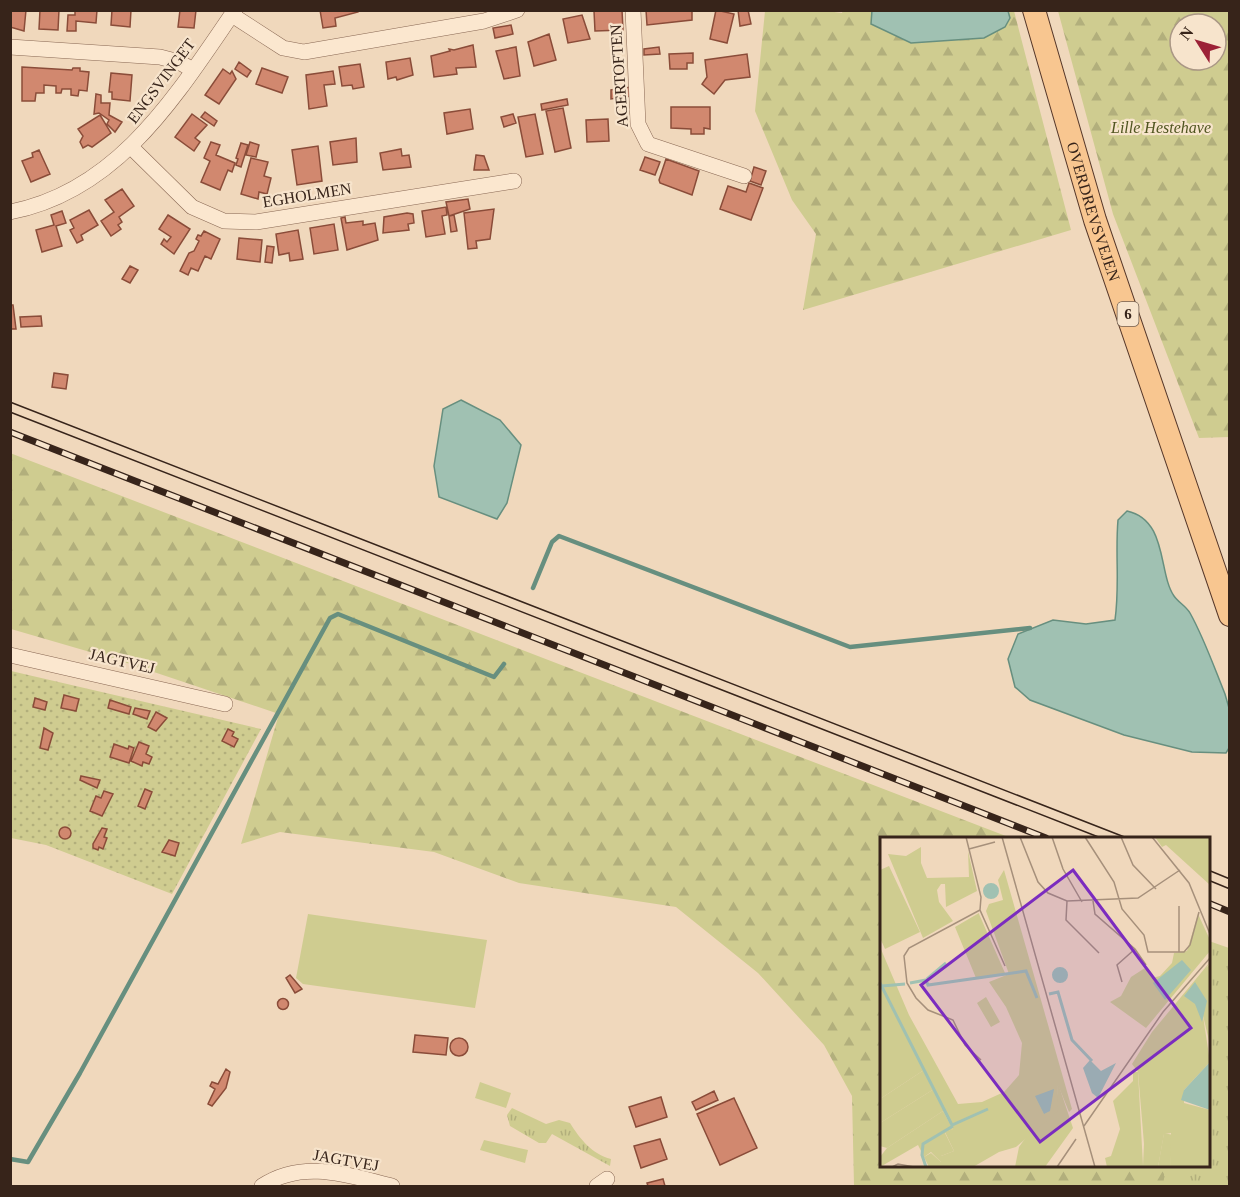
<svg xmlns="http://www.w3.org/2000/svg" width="1240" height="1197" font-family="'Times New Roman',serif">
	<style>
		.grass { fill: url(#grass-tufts) }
		.forest { fill: url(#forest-firs); fill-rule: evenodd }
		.garden { fill: url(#garden-dots) }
		.pitch { fill: #cfcc90 }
		.water { fill: #a0c1b2; stroke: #678f7f; stroke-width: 1.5 }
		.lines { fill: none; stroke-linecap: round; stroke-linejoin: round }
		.stream { stroke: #678f7f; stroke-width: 4.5 }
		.building { fill: #d1886f; stroke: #8a4c39; stroke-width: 1.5 }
		.minor-casing { stroke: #896854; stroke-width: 16 }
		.primary-casing { stroke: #563729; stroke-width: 24 }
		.minor { stroke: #fbe7cf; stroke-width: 15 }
		.primary { stroke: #f8c690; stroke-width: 22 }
		.tram { stroke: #37241a; stroke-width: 1.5 }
		.rail-casing { stroke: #37241a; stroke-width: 7 }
		.rail { stroke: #f7e4cc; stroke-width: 4.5; stroke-dasharray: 14; stroke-linecap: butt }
		.labels { text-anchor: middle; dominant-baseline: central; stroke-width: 4.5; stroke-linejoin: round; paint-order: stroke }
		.shield { fill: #f7e4cc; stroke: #715e4f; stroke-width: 1.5 }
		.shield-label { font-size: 15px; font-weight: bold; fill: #37241a }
		.street-label { font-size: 16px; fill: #37241a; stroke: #f7e4cc }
		.park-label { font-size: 16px; font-style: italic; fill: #505520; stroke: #f7e4cc }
		.inset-river { fill: none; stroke: #a0c1b2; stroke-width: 3 }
		.inset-road { fill: none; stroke: #a6907b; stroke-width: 1.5 }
		.view { fill: #7b2cbf; fill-opacity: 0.15; stroke: #7b2cbf; stroke-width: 3 }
		.inset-edge { fill: none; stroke: #37241a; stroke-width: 3 }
	</style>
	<defs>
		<pattern id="grass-tufts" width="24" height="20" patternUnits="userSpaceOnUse" patternTransform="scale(1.5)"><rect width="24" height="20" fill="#cfcc90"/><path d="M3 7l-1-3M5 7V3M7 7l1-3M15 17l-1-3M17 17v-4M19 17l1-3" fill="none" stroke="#b2af7c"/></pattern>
		<pattern id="forest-firs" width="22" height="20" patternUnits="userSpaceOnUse" patternTransform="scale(1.5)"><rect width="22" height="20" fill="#cfcc90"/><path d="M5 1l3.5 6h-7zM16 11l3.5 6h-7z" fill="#b2af7c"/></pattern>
		<pattern id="garden-dots" width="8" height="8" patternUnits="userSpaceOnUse" patternTransform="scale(1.5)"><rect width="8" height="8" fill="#cfcc90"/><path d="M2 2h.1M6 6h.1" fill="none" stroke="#b2af7c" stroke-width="1.8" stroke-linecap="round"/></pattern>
	</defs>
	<rect width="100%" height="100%" fill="#f0d8bc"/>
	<path class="grass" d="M1209,941l20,7v238h-84l5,-20h58z
		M512,1108l34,16 13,-4 11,3c10,16 22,31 41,36l-1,7 -58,-32 -6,9h-7l-29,-17 -3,-11z"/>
	<path class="forest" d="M819,10l23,3 1,-3 171,1 57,219 -268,80 13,-76 -24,-34 -37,-89 10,-100z
		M1058,11h171v426l-30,1 -86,-224zM1180,24h36v36h-36z
		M10,453l1001,385h-129v328h283l-2,20h-309l-2,-90 -28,-51 -66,-72 -82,-66 -157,-24 -85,-31 -154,-20 -39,12 38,-130 -158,-53 -110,-32z"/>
	<path class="garden" d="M11,671l250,58 -89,165 -126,-49 -35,-7z"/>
	<path class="pitch" d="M308,914l179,26 -12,68 -172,-24 -7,-6z
		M480,1082l31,11 -5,15 -31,-10z
		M484,1140l44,10 -3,13 -45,-13z"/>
	<path class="water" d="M872,10l136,1 2,7 -5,9 -21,11 -73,5 -40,-19z
		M461,400l39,20 21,25 -14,58 -10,16 -58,-22 -5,-31 9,-57z
		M1127,511c41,9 31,62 47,85 4,6 12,10 16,17 14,25 24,54 35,81l4,14v40l-3,5 -34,-1 -68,-17 -94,-35 -15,-13 -7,-28 10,-25 35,-14 33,4 29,-4c5,-35 0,-65 3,-100z"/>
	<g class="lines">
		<path class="stream" d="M533,588l19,-46 7,-6 291,111 180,-19
			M10,1159l18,3 52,-89 250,-455 8,-4 156,63 10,-13"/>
	</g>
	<path class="building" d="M10,10h16l-2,21 -14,-4z
		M40,10h19l-1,20 -19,-1z
		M75,10h22l-1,13 -20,-2v10h-9l1,-16h7z
		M112,10h19l-1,17 -19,-2z
		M180,10h16l-2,18 -16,-1z
		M320,10h38v2l-23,6 1,8 -13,2z
		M622,10l1,20 -28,1 -1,-20z
		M646,10h46v10l-45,5z
		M716,10l18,4 -7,29 -17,-4z
		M738,10h10l3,14 -11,2z
		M582,15l8,24 -22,4 -5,-24z
		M511,25l2,9 -18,4 -2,-10z
		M549,34l7,26 -22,6 -6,-24z
		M473,45l3,22 -20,1 1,6 -23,3 -3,-21 19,-5 -1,-2 5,1z
		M516,47l4,29 -16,3 -8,-28z
		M659,47l1,7 -16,1v-6z
		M693,53v10h-6v6h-17l-1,-15z
		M747,54l3,23 -25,3 -11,14 -12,-10 5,-7 -2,-17z
		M410,58l3,17 -16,5 -1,-3 -8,2 -2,-17z
		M239,62l12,9 -4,6 -12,-8z
		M360,64l4,23 -11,2 -1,-4 -10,1 -3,-19z
		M22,67l50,3 1,-2h7v3l9,1 -2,19 -8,-1 -1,6 -7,-1v-6h-9l-1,4h-5v-7l-12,-1v8h-8l-1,8h-13z
		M262,68l26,9 -6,16 -26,-9z
		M223,69l7,5 2,-3 4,8 -17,25 -14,-9z
		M333,71l2,13 -11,1 3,21 -18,3 -3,-34z
		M111,73l21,2 -2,26 -18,-2v-7h-3z
		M630,87l1,9 -20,3v-9z
		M96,94l5,1v8h9l-1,12 13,7 -7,10 -8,-8 2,-4 -10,-7 -5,1z
		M567,99l1,6 -26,5 -1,-6z
		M671,107h39v22l-6,-1v6h-13v-5l-20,-1z
		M563,108l8,40 -16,4 -9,-41z
		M470,109l3,20 -26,5 -3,-21z
		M205,112l12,9 -3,5 -13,-9z
		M192,114l15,11 -12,13 5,4 -6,9 -19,-14z
		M513,114l3,9 -12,4 -3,-10z
		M535,114l8,40 -17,3 -8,-40z
		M100,115l11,18 -19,14 -4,-2 -5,3 -3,-6 3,-6 -5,-7z
		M608,119l1,22 -22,1 -1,-22z
		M356,138l1,24 -24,3 -3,-23z
		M211,142l9,3 -4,10 19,8 -3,9 -4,-2 -8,20 -19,-8 9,-21 -6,-3z
		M250,142l9,3 -3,12 -10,-2z
		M241,143l7,2 -7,22 -5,-2 2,-6 -2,-1z
		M318,146l4,35 -25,4 -5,-35z
		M401,149l1,7 7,-1 2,12 -28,3 -3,-17z
		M39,150l11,24 -19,8 -9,-21 11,-4 -1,-4z
		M476,155l8,1 5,14h-15z
		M645,157l15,5 -5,13 -15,-5z
		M251,158l17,4 -4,14 7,2 -4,16 -8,-2 -1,7 -17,-5z
		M666,159l33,12 -7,24 -32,-12 -1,-3z
		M754,167l12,4 -5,14 -11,-4z
		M749,183l14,5 -12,32 -31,-11 8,-23 18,6z
		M122,189l12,17 -15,11 3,5 -4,3 3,4 -10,7 -10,-15 13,-9 -9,-12z
		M468,199l2,10 -21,7 -3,-14z
		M446,207l1,8 -5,1 3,18 -19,3 -4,-26z
		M494,209l-4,30 -14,2 1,7 -9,1 -4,-36z
		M89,210l9,15 -17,10 2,5 -6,3 -7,-13 4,-2 -4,-8z
		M62,211l4,12 -10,3 6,20 -20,6 -6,-22 18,-5 -3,-10z
		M407,213l6,1 1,9 -6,1 1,6 -26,3 1,-16z
		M168,215l22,14 -16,25 -13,-10 3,-5 3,3 4,-5 -12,-8z
		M454,215l3,16 -6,1 -2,-16z
		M345,217l1,6 17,-2v4l12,-2 3,17 -31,10 -6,-32z
		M334,224l4,26 -24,4 -4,-26z
		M298,230l5,29 -13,2 -1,-8 -10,2 -3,-21z
		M204,231l16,8 -9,20 -6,-3 -7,15 -7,-3 -3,7 -8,-4 9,-18 5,-2 5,-10 -3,-2 2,-4 3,1z
		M239,238l23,2 -2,22 -23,-3z
		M267,246l7,1 -2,16 -7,-1z
		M130,266l8,4 -8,13 -8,-4z
		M10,305h3l3,24h-6z
		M41,316l1,10 -21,1 -1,-10z
		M54,373l14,2 -2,14 -14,-2z
		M64,695l15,4 -3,12 -15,-3z
		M35,698l12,4 -2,8 -12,-3z
		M110,700l21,7 -2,7 -21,-6z
		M135,708l15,3 -3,8 -14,-5z
		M156,712l11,6 -11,13 -8,-4z
		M44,728l9,5 -5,17 -8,-2z
		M228,729l6,3 -2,4 6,3 -4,8 -12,-6z
		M139,742l10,4 -3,8 6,3 -3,7 -6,-2 -1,4 -11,-5z
		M114,744l14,5 1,-3 5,2 -5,15 -19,-6z
		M81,776l19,4 -3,8 -17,-8z
		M145,789l7,3 -7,17 -7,-3z
		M104,791l9,3 -11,22 -12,-5 6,-15 5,2z
		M59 833a6 6 0 1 1 12 0a6 6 0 1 1-12 0Z
		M102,828l5,1 -3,8 3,1 -4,11 -4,-2 -1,3 -5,-2v-4z
		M169,840l10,3 -4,13 -13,-4z
		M290,975l12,14 -7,4 -9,-15z
		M277.5 1004a5.5 5.5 0 1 1 11 0a5.5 5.5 0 1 1-11 0Z
		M415,1035l33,3 -2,17 -33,-3z
		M450 1047a9 9 0 1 1 18 0a9 9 0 1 1-18 0Z
		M226,1069l4,3 -4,16 -14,18 -4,-2 7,-15 -5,-3 2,-4 6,2z
		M714,1091l4,9 -22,10 -4,-8z
		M661,1097l6,20 -31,10 -7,-20z
		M734,1098l23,50 -37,17 -23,-51z
		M660,1139l7,20 -26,9 -7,-22z
		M663,1179l2,7h-17l-1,-3z"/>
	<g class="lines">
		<g class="minor-casing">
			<path id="minor" d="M633,10l5,114 10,20 96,32
				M232,15l51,33 21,4 180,-31 33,-11
				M10,47l150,10 19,5 14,8
				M131,147l61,60 32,14 32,1 258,-41
				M10,212c109,-21 167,-118 225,-202
				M10,655l215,49
				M262,1186c41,-27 85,-11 130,0
				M597,1186l10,-7"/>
		</g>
		<g class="primary-casing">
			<g id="primary">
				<path id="s1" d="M1034,10l61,210 135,395"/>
			</g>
		</g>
		<use href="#minor" class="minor"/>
		<use href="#primary" class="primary"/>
		<path class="tram" d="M10,402l1117,436
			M10,412l1091,426
			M1208,870l22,9
			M1208,880l22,9"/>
		<g class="rail-casing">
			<path id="rail" d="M10,432l1036,406
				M1208,903l22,9"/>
		</g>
		<use href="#rail" class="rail"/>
	</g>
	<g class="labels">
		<rect class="shield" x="1117.5" y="302" width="21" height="24" rx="4.5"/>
		<g class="shield-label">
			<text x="1128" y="314">6</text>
		</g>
		<g class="street-label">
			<text transform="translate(619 76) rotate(-94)">AGERTOFTEN</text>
			<text transform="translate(161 81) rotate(-53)">ENGSVINGET</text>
			<text transform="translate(307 195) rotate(-9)">EGHOLMEN</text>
			<text stroke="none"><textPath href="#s1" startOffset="210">OVERDREVSVEJEN</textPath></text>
			<text transform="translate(122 661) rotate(13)">JAGTVEJ</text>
			<text transform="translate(346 1160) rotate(10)">JAGTVEJ</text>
		</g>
		<g class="park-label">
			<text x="1161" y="127">Lille Hestehave</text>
		</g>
	</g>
	<g transform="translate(880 837)">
		<rect width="330" height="330" fill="#f0d8bc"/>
		<path d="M41,10v16l6,15 42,-1 -1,-26 9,40 -31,16 -1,-23h-4l-4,6 2,12 14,19 -30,17 -35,-84 18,2zM44,233l10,19 -54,34v-24zM253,235h5l5,94 -36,1 -2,-9 6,-2 9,-27 -7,-28 20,-20zM178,246l15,45 -28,39h-30l4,-20 13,-18 24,-20zM63,274l10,18 -8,4 9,18 -13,5v6l-10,-10 -7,5 -6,-12 -38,22v-10l7,-9zM284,296l9,2 -3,32h-12z" fill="#cfcc90"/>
		<path d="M275,0h55v48l-44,-40 -4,2zM124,33l68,239 -3,3 -11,-27 -1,27 -41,35 -17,5 -26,15h-44l-5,-10 7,-4 10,9v-6l13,-5 -9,-19 8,-3 -10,-18 -56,37 -7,-2v-23l54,-34 -10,-19 -44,29v-152l29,68 49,89 24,-2 22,-10 15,-17 3,-32 -16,-36 -17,-25 20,-8 -23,-63 3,-7 14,-4 -5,-20zM318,77l12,26v11l-64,77 -36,-26 11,-6 10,-19 14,-9 7,10 8,-2 12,-13 2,-10 13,-2zM330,125l-12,21 12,79 -26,28v13l26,7v57h-40l1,-34 -7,1 -6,33h-20l5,-1 1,-22 -6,-72 -6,-8 20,-32z" fill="#cfcc90"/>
		<path d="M329,128h1v80l-15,-63z" fill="#cfcc90"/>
		<path d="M99,76v1l26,59 -29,5 -21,-51z" fill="#cfcc90"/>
		<path d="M9,29l31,66 -35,17 -5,-11v-68zM106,160l14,25 -9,5 -14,-24z" fill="#cfcc90"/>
		<path d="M103 54a8 8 0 1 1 16 0a8 8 0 1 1-16 0ZM302,123l9,10 -26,30 -12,-17zM172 138a8 8 0 1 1 16 0a8 8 0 1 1-16 0ZM315,145l12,19 -5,21 -7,-18 -11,-8zM210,223l11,11 15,-8 -18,35 -6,-5 -9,-25zM330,225v48l-29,-10 3,-10zM174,252l-4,22 -6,3 -9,-18z" fill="#a0c1b2"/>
		<path class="inset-river" d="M47,142l19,-16M0,146l72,142 36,-16M30,146l16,-3 2,5 98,-14 11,27M2,149l23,-2M169,157l9,-2 14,48 20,21M46,330l-4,-12 1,-11 30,-18"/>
		<path class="inset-road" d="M86,0l15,60 -1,13 25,56M122,0l93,330M140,0l18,45 10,11 19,8 71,-3 42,-28M172,0l11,32 19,33M205,0l29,45 8,27 22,26 4,17h31v-46M241,0l12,28 23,24M272,0l37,46 21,51M89,12l26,-7M187,64l-1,19 33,33M213,64l2,13 40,35 11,16M100,73l-71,38 -5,8 3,27 9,15 12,12 25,10 12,25 16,15M299,115h5l6,-7 9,-33M242,145l-5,-17 18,-16M204,289l79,-114 47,-54M12,330l6,-3 16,3M177,330l19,-28"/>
		<path class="view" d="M193,33l118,158 -151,114 -119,-157z"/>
		<rect width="330" height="330" class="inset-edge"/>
	</g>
	<rect width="1240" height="1197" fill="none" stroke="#37241a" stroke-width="24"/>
	<g transform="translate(1198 42) rotate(307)"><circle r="28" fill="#f7e4cc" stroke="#aa9785" stroke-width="1.5"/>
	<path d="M0-4.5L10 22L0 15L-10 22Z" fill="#9c2136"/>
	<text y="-9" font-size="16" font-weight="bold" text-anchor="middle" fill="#37241a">N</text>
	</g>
</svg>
